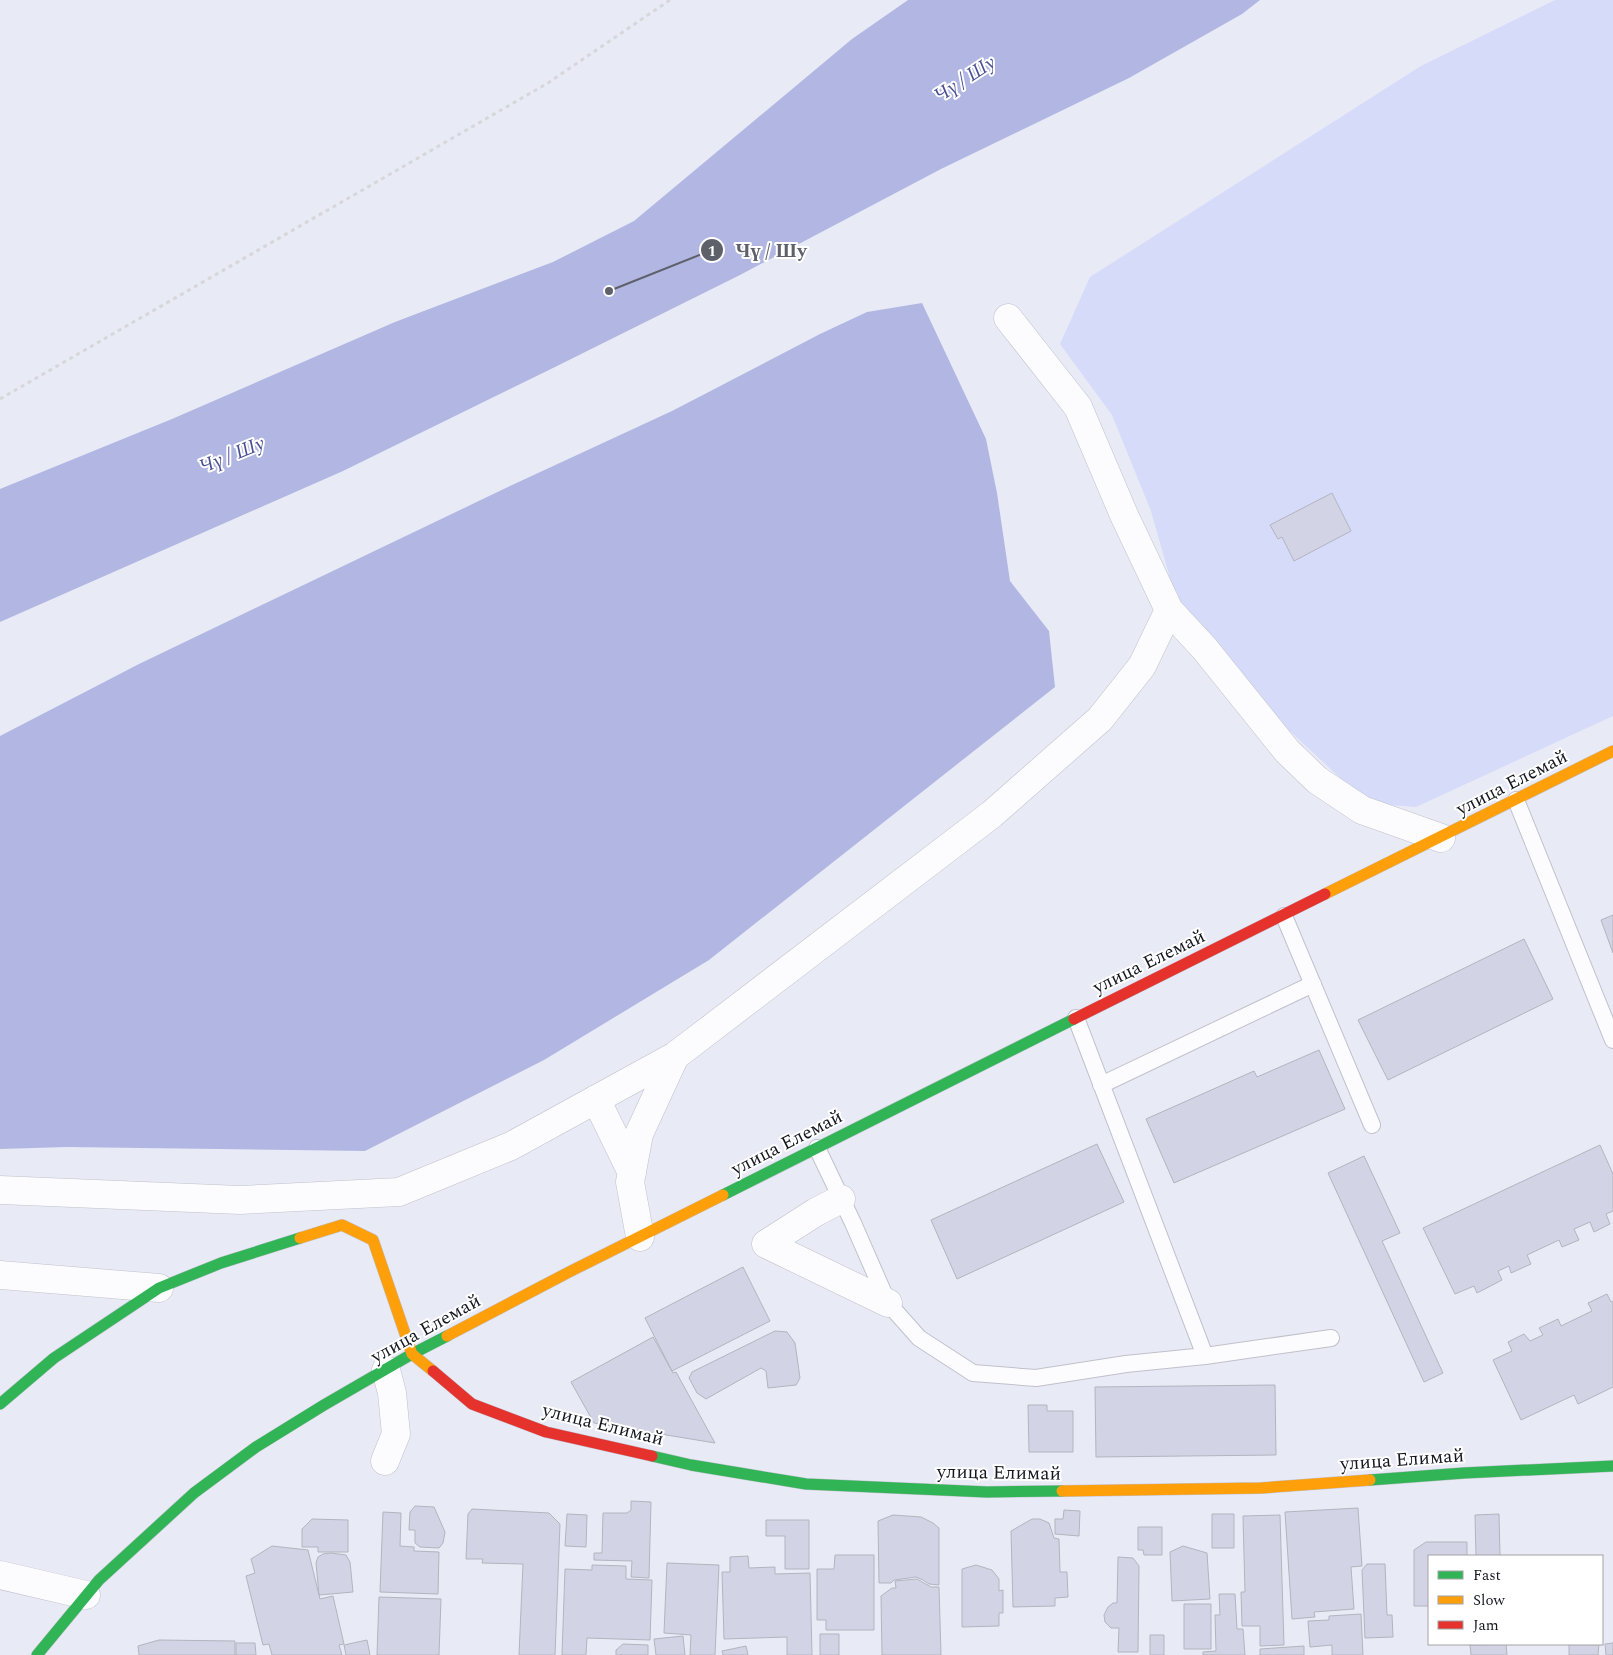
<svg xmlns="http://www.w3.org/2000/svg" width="1613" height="1655" font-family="Spectral,serif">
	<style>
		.green { fill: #d6dbf9 }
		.water { fill: #b1b7e2 }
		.building { fill: #d2d4e5; stroke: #b2b4be }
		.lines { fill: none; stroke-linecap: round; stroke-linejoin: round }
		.lane-casing { stroke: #bfc1cc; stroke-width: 18 }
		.street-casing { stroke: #bfc1cc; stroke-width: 29 }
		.fast-casing { stroke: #bfc1cc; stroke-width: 12 }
		.slow-casing { stroke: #bfc1cc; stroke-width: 12 }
		.jam-casing { stroke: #bfc1cc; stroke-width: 12 }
		.path { stroke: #d7d7db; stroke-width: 3; stroke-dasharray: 4 4; stroke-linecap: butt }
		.lane { stroke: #fcfcfe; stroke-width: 16 }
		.street { stroke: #fcfcfe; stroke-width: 28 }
		.fast { stroke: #30b455; stroke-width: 11 }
		.slow { stroke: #ff9f0a; stroke-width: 11 }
		.jam { stroke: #e5322d; stroke-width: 11 }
		.labels { text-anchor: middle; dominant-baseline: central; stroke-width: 4; stroke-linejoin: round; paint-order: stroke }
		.street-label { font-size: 19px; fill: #14161f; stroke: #fff }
		.water-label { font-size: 20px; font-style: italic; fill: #4a4f95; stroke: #fff }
		.leader { fill: none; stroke: #5e606a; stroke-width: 2 }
		.callout-dot { fill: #5e606a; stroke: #fff; stroke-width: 2 }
		.mark-label { font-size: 15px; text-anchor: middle; font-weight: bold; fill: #fff }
		.callout-label { font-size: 20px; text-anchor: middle; font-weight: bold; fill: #5e606a; stroke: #fff; stroke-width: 4; stroke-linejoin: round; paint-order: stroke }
	</style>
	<rect width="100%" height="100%" fill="#e8eaf6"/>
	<path class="green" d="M1555,0h58v716l-197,91 -49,-4 -120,-112 -68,-81 -28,-99 -39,-96 -52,-71 30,-67 331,-211z"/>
	<path class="water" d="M908,0h352l-18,14 -113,64 -188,91 -201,106 -185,92 -212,104 -343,151v-133l172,-70 223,-97 158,-60 81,-41 218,-182z
		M922,303l64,136 11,54 13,88 39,50 6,56 -346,273 -165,100 -179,91 -298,-4 -67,2v-413l139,-72 371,-178 162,-75 148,-77 47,-22z"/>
	<path class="building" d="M1332,493l19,38 -57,30 -12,-24 -4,2 -8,-14z
		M1613,915v38l-12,-33z
		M1524,939l29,60 -165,81 -30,-60z
		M1319,1050l26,59 -171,74 -28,-64 108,-48 3,6z
		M1097,1144l27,58 -167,77 -26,-59z
		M1600,1145l13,29v37l-7,3 4,10 -16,8 -4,-10 -16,7 5,11 -17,7 -3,-7 -32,15 4,9 -20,9 -2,-7 -11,5 4,9 -25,13 -3,-7 -19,8 -32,-66z
		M1364,1156l36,77 -18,8 61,132 -19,9 -96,-209z
		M743,1267l27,54 -98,50 -27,-53z
		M1607,1294l4,8 2,-1v86l-35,17 -4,-9 -53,25 -28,-60 19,-9 -4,-9 16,-8 6,7 13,-6 -4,-7 19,-9 3,7 31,-15 -4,-8z
		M775,1331l12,1 8,11 5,35 -4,7 -28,3 -2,-17 -5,-3 -55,31 -9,-6 -8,-15 3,-6z
		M653,1337l20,36 3,-1 39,71 -121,-20 -23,-41z
		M1275,1385l1,70 -180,2 -1,-70z
		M1028,1405h19v6h26v41h-44z
		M631,1501l20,1 -2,76 -18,-1 1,-16 -38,-1v-7h8l1,-40h24l4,-3z
		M415,1506l19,1 11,25 -2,11 -4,5 -19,-1 -5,-4v-13h-6l1,-18z
		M1358,1508l4,58 -11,1 3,42 -40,3 1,5 -23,2 -7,-107z
		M472,1509l77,4 11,11 -5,131h-36l4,-91 -41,-1 1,-4h-17l2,-45z
		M1064,1510l16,1 -1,25 -24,-2v-15h8z
		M383,1512l18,1 -1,33 14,1v4l25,1 -1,42 -58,-2z
		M567,1514l20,1 -1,32 -21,-1z
		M1212,1514h22v34h-22z
		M1499,1514l1,42h-24l-1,-41z
		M893,1515l28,2 12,6 6,5v57l-10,-1 -6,-4 -7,-3 -22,3 -3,3h-12l-1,-62z
		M1280,1515l4,130 -24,1v-20h-18l-1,-34h4l-2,-76z
		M312,1519l36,1v32h-30v-5h-16v-18z
		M1032,1519h8l9,4 5,15 5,1 1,33h7l1,25 -13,1v8l-42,1 -2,-76z
		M766,1520h43v49h-24v-33h-19z
		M1138,1527h24v28h-18l-1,-5h-5z
		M1426,1542h41v14h-38v50h-15v-56z
		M272,1546l36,4 12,49 13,-3 11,48 -5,1 3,10h-70l-3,-11 -6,1 -17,-69 9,-3 -4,-14z
		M1183,1546l24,7 3,46 -38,2 -2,-49z
		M331,1553l15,2 4,7 3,30 -34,3 -3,-32 2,-6 5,-3z
		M835,1555h39v75h-48v-10h-9v-51h17z
		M748,1556l1,12 26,-1v7l35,-1 2,82h-25v-18l-63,2 -2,-67h8v-15z
		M1118,1557l15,1 6,8 -1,86h-20l1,-24h-8l-6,-6 -1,-7 4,-8 5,-4h4z
		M667,1563l52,2 -4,90h-25l1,-20 -27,-2z
		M1367,1564h18l2,51h5l1,22 -28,1 -3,-68z
		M592,1565l34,1v13l26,1 -2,60 -63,-2 -1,17h-24l3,-86 27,1z
		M976,1565l16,5 7,9v12l4,-1v23h-4v13l-37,1v-58z
		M917,1579l14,8h8l2,68h-59l-1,-59 11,-8h4l-1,-7z
		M1219,1594h16l2,35h6l2,26h-42v-3l13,-1 -1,-36h5z
		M379,1597l62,2 -2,56h-62z
		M1184,1604h27v45h-27z
		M1361,1614l2,41h-31v-10l-22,2 -2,-26 21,-1v-4z
		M820,1634h19v21h-19z
		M1150,1635h14v20h-14z
		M683,1636l2,19h-29l-2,-16z
		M159,1640l76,1v14h-96l-1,-9z
		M367,1640l3,15h-24l-2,-10z
		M236,1643h19l1,12h-20z
		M1613,1643v12h-7l-1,-11z
		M623,1644l25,1v10h-32v-5z
		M1506,1644l1,11h-36l-1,-10z
		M1569,1644h30l-1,11h-29z
		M746,1646l2,9h-25l-1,-4z
		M1304,1646v9h-44v-6z"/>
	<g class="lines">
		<g class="lane-casing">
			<path id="lane" d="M1516,800l97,240
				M1284,916l88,209
				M1076,1018l129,338
				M1101,1085l212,-101
				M817,1148l36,75 35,80 31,35 54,35 63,5 90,-14 79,-8 126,-18"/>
		</g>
		<g class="street-casing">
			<path id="street" d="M1008,318l70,89 46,108 45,95 36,39 82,102 30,29 45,30 79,28
				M596,1099l36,74
				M0,1190l240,10 159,-8 112,-46 164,-90 317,-242 108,-95 42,-53 27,-56
				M640,1237l-10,-55 9,-48 36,-78
				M766,1244l122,59
				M766,1244l50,-32 25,-13
				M0,1275l159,13
				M385,1461l11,-27 -4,-41 -6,-23
				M0,1575l86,20"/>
		</g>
		<g class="fast-casing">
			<path id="fast" d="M723,1195l351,-176
				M0,1404l54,-46 105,-70 62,-25 79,-25
				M652,1456l39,9 115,19 181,8 75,-1
				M1370,1480l94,-7 149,-7
				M37,1655l62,-75 95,-87 62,-46 68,-42 88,-51 35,-18"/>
		</g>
		<g class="slow-casing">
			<path id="slow" d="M1325,894l288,-143
				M300,1238l42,-13 31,15 39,114 21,17
				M447,1336l126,-66 150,-75
				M1062,1491l199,-3 109,-8"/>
		</g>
		<g class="jam-casing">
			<path id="jam" d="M1074,1019l251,-125
				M433,1371l39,33 74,28 106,24"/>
		</g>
		<path class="path" d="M0,399l548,-316 122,-83"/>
		<use href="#lane" class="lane"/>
		<use href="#street" class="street"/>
		<use href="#fast" class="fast"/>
		<use href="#slow" class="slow"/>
		<use href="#jam" class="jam"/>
	</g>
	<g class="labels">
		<g class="street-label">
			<text transform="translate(1512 783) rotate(-27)">улица Елемай</text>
			<text transform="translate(1149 962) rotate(-26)">улица Елемай</text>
			<text transform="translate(787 1143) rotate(-27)">улица Елемай</text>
			<text transform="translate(426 1329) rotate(-29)">улица Елемай</text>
			<text transform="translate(603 1425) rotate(14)">улица Елимай</text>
			<text transform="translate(1402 1460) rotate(-4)">улица Елимай</text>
			<text transform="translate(999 1473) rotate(1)">улица Елимай</text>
		</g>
		<g class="water-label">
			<text transform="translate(965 79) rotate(-33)">Чү / Шу</text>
			<text transform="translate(232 455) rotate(-22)">Чү / Шу</text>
		</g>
	</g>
	<path class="leader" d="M609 291L712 250"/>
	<g class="callout-dot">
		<circle cx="609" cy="291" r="5"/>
		<circle cx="712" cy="250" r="12"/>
	</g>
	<g class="mark-label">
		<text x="712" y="256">1</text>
	</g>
	<g class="callout-label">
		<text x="771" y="257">Чү / Шу</text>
	</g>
	<rect x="1428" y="1555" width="175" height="90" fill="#ffffff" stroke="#a1a2a5"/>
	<rect x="1438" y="1571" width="25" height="8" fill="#30b455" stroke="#a1a2a5"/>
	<text x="1473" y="1580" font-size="15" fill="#14161f">Fast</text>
	<rect x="1438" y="1596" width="25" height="8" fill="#ff9f0a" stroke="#a1a2a5"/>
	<text x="1473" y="1605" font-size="15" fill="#14161f">Slow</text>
	<rect x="1438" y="1621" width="25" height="8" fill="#e5322d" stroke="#a1a2a5"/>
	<text x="1473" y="1630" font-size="15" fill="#14161f">Jam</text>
</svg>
